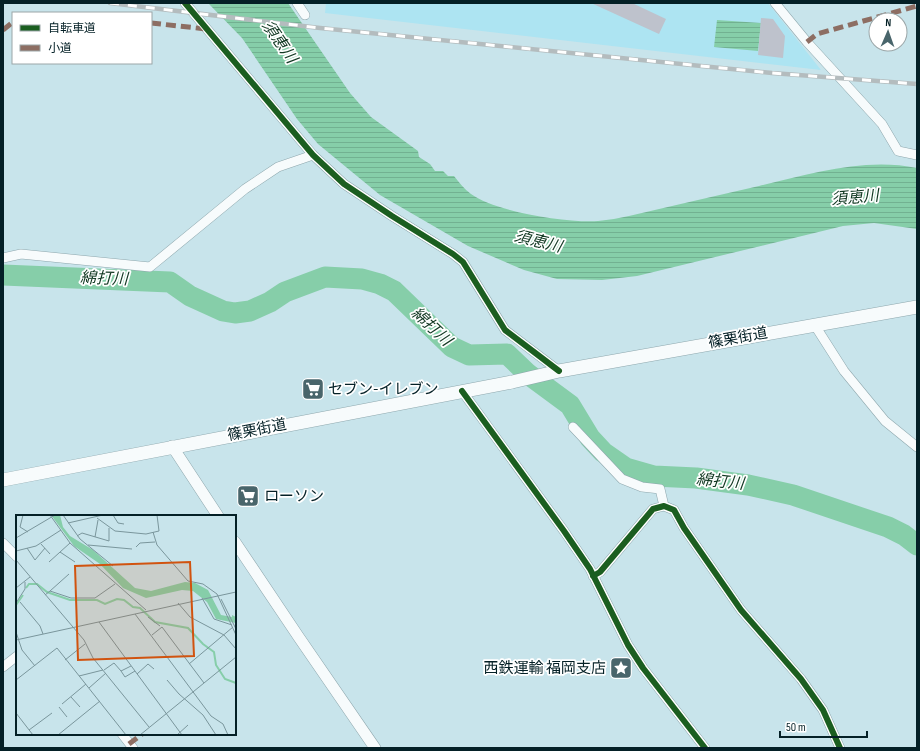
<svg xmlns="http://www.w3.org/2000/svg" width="920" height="751" font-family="'Sofia Sans Condensed','Noto Sans JP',sans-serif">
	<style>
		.built { fill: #ade4f2 }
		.water { fill: url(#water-rules) }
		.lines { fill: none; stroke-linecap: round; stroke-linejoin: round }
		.river { stroke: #86cea9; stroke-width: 21 }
		.building { fill: #bec2cc }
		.minor-casing { stroke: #8ea7ad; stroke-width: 10 }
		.tertiary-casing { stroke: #8ea7ad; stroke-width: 12 }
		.secondary-casing { stroke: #8ea7ad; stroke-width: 14 }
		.minor { stroke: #f7fbfc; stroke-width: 9 }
		.tertiary { stroke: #f7fbfc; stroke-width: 11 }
		.secondary { stroke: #f7fbfc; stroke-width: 13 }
		.rail-casing { stroke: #b4bcbe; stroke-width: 4.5 }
		.rail { stroke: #fff; stroke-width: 3; stroke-dasharray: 9; stroke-linecap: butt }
		.quiet { stroke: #8d6e63; stroke-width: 5; stroke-dasharray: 10 5; stroke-linecap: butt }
		.cycleway-casing { stroke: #fff; stroke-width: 8 }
		.cycleway { stroke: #1b5e20; stroke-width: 6 }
		.labels { text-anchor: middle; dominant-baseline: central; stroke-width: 3.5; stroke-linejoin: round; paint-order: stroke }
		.street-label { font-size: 15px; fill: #042026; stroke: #fff }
		.poi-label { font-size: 15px; fill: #042026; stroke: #fff; text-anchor: start }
		.water-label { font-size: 16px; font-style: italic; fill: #113822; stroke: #fff }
		.inset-river { fill: none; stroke: #86cea9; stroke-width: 2 }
		.inset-road { fill: none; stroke: #7a969c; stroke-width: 1 }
		.view { fill: #d1530f; fill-opacity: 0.15; stroke: #d1530f; stroke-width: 2 }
		.inset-edge { fill: none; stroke: #042026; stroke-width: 2 }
	</style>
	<defs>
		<pattern id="water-rules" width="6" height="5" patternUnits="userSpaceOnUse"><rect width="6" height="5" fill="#86cea9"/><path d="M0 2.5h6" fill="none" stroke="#72b191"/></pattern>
	</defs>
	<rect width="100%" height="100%" fill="#c8e4eb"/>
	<path class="built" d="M326,3h442l53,67 -496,-57z"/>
	<path class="water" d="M208,3h80l62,90 21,24 47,34 1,6 11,7 5,7h8l5,5h6c5,6 10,13 17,18 25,18 96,29 127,27 11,-1 21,-3 31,-5 43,-10 86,-20 130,-30 50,-12 106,-29 158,-18v61l-43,-6 -31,3 -206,50 -35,4 -45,-1 -33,-9 -56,-24 -88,-51 -62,-51 -21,-25 -55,-81z
		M717,20l44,3 -3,28 -44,-4z"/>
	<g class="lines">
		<path class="river" d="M3,275l167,7 20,14 33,15 12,2 15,-2 20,-9 15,-10 40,-15 37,2 18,5 14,7 58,56 17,8 38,-1 21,20 42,31 20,33 13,14 23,16 28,8 42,2 52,7 45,10 95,32 16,8 13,10"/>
	</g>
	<path class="building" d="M591,3h41l34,16 -7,15z
		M761,18l12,1 12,17 -2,22 -25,-3z"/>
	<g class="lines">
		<g class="minor-casing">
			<path id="minor" d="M185,3l128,152 31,29 48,32 61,38 10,8 42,68 54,41
				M297,3l8,12
				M775,3l32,39 75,82 16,27 19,4
				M3,258l18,-4 129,13 95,-78 33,-22 35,-12
				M814,324l30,47 41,50 32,26
				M462,391l102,140 26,38 38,76 15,23 62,80
				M573,427l49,52 20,8 18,2 4,17
				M3,543l14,14
				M593,576l7,-4 53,-63 11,-3 10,4 10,18 57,82 60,69 22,31 17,38
				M3,667l14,-11
				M122,734l11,14"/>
		</g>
		<g class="tertiary-casing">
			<path id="tertiary" d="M172,446l46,70
				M235,542l63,94 77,112"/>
		</g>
		<g class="secondary-casing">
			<path id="secondary" d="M3,480l509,-98 47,-11 358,-64"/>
		</g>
		<use href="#minor" class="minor"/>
		<use href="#tertiary" class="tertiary"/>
		<use href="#secondary" class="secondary"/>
		<g class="rail-casing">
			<path id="rail" d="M110,3l210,25 452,45 145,11"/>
		</g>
		<use href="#rail" class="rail"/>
		<path class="quiet" d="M151,23l55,6
			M3,30l10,-8
			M807,42l10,-8 100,-28
			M129,744l13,-10"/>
		<g class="cycleway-casing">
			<path id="cycleway" d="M185,3l128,152 31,29 48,32 61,38 10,8 42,68 54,41
				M462,391l102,140 26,38 38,76 15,23 62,80
				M593,576l7,-4 53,-63 11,-3 10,4 10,18 57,82 60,69 22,31 17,38"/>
		</g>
		<use href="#cycleway" class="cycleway"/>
	</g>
	<defs>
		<g id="supermarket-square" transform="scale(1.15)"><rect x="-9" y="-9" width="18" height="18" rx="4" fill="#49656b" stroke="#fff"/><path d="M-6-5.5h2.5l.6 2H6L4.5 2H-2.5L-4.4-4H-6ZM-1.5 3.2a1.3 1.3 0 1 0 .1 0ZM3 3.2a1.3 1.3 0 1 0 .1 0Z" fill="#fff"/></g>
		<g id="sight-square" transform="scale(1.15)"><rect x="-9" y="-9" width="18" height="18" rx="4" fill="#49656b" stroke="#fff"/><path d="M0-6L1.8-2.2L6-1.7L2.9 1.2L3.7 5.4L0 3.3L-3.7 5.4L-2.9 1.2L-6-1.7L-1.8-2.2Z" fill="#fff"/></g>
	</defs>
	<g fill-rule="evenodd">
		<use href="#supermarket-square" x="313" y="389"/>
		<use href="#supermarket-square" x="248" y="496"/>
		<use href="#sight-square" x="621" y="668"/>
	</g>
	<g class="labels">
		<g class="street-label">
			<text transform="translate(738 338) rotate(-10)">篠栗街道</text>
			<text transform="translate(257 430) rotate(-11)">篠栗街道</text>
		</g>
		<g class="poi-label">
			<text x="328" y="389">セブン-イレブン</text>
			<text x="264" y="496">ローソン</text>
			<text x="606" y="668" text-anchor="end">西鉄運輸 福岡支店</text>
		</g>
		<g class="water-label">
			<text transform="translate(279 42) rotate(55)">須恵川</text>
			<text transform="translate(855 198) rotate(-5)">須恵川</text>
			<text transform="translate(538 242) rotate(14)">須恵川</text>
			<text transform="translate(104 279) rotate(2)">綿打川</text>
			<text transform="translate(431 327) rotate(43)">綿打川</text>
			<text transform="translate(720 482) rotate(6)">綿打川</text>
		</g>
	</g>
	<g transform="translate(16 515)">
		<rect width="220" height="220" fill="#c8e4eb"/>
		<path d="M35,0h9l3,12 7,9 23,14 42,38 16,3 34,-9 10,1 13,7 13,25 11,2v-2l4,2v6l-20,-4 -9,-17 -14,-11 -11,-1 -36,8 -23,-10 -23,-24 -26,-18z" fill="#86cea9"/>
		<path class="inset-river" d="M10,73l3,-4h8l10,8 23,8h27l8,4 12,-5 7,1 9,7 7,1 15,14 33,6 15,16 11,8 2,13 9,14 11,4M0,90l7,-10"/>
		<path class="inset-road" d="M7,0l-3,12 8,5M34,0l20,28 76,67M47,0l17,24 33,27M97,0l5,8 6,1M81,3l18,13 31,3 13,-3 -2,-16M52,8l35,-8M137,17l4,13 31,36 15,3 14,10M61,21l5,-3 27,8v-13M79,22l3,-17M0,23l39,-23M25,29l9,10M72,30l44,4M120,32l4,-4 15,-1M11,33l8,12 10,-12M0,36l20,-5 25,-16M44,37l15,10M0,45l68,80 9,18 56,69M33,47l21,-19M0,73l14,-11M34,76l19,-17M201,79l19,41M29,80l5,-4 21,7h24l20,-14M186,83l12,21 18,6M205,84l15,30M4,87l20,24 3,8M0,88l9,-14v-7M162,88l12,14 34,18 12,14M119,99l76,102 12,8 5,11M132,102l12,9M83,107l83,113M0,117l6,18 13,16M136,120l10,-8 42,56M0,125l220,-48M49,145l20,-16M173,149l44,-37M88,155l10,-7 7,8 10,-5M105,156l4,6 10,-6M121,159l11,-10 6,5M63,161l24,-6M0,165l41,-32 69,87M151,165l12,14 24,21 13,20M73,173l17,-15M55,182l9,10M46,189l24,-20M43,192l8,10M0,198l17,22M13,215l23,-17M42,220l42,-34M124,220l96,-78M161,220l11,-10"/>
		<path class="view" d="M174,47l4,94 -116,4 -3,-94z"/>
		<rect width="220" height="220" class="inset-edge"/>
	</g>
	<rect width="920" height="751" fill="none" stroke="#042026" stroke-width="8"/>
	<rect x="12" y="12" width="140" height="52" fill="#ffffff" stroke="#9ba6a8"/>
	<rect x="20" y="25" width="20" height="6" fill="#1b5e20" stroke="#9ba6a8"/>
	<text x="48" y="32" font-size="12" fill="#042026">自転車道</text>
	<rect x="20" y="45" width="20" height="6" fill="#8d6e63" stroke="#9ba6a8"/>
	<text x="48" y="52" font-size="12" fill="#042026">小道</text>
	<g transform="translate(888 32) rotate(2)"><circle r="19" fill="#ffffff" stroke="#9ba6a8"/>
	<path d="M0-3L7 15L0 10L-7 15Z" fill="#49656b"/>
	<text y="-6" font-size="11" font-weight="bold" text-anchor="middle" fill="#042026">N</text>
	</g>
	<path d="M780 731v6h87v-6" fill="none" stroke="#042026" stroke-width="2"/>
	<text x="786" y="731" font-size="12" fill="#042026" stroke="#ffffff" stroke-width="3" paint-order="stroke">50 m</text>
</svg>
